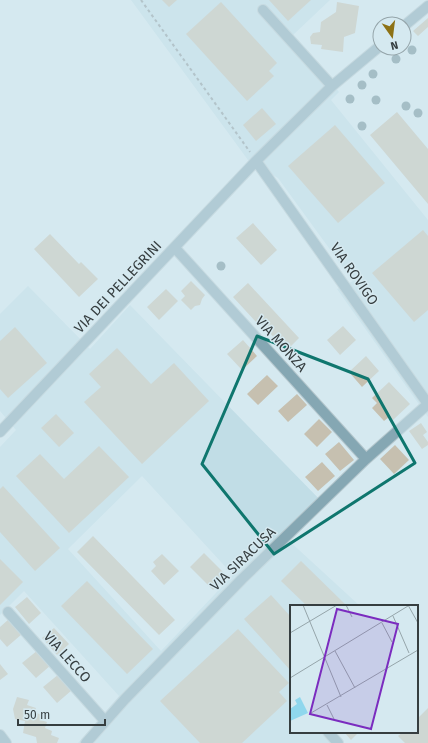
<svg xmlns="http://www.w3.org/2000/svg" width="428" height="743" font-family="'Fira Sans',sans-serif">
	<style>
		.built { fill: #c1dde6; fill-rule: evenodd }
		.building { fill: #c6c0b0 }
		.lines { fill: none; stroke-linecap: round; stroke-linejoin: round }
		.street-casing { stroke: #b5c7cd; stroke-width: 12 }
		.path { stroke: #89979c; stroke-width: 2; stroke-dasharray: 3 3; stroke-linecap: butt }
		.street { stroke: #85a7b3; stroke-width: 10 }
		.tree { fill: #6a8a93 }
		.marked { fill: none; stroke: #0f766e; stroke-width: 3; stroke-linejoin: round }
		.labels { text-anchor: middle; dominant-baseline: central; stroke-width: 3; stroke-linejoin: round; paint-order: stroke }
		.street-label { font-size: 14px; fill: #363e40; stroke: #d5e9f0 }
		.inset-road { fill: none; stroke: #95a5aa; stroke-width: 1 }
		.view { fill: #7b2cbf; fill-opacity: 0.15; stroke: #7b2cbf; stroke-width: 2 }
		.inset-edge { fill: none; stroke: #363e40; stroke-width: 2 }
	</style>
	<rect width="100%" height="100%" fill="#d5e9f0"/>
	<path class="built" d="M131,0h199l-37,35 46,57 -8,8 97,120v197l-91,-128 16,-8 -75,-103 -30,-18z
		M28,286l62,63 40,-44 194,199 -37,35 73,67h-69v126h31l11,11h-255l41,-47 -95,-105 -24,24v-168l16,-17 -16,-19v-97zM142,476l91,99 -72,76 -93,-102z"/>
	<path class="building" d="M162,0h15l-8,7z
		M269,0h42l-23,21z
		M221,2l56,61 -8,8 5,5 -27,25 -61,-67z
		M337,2l22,4 -4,27 -11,4 -1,15 -22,-3 1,-4 -11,-1 -1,-7 3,-4 7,-1 1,-10 15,-10z
		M428,18v9l-10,9 -5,-5z
		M262,108l14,16 -20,17 -13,-16z
		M397,112l31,37v55l-58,-69z
		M335,125l50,58 -47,40 -50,-57z
		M253,223l24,27 -16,15 -25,-27z
		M423,230l5,6v74l-14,12 -42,-49z
		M50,234l29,30 2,-2 17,17 -19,18 -45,-48z
		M191,281l14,14 -3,4 -2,6 -5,1 -4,4 -10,-10 4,-4 -4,-5z
		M248,283l51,55 -13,13 -27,-30 -2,2 -24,-26z
		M166,289l12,12 -19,19 -12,-13z
		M343,326l13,14 -16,15 -13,-15z
		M15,327l32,36 -39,35 -8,-9v-48z
		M243,340l14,16 -15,14 -15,-16z
		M117,348l34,36 23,-21 35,38 -67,63 -58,-62 17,-15 -12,-13z
		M366,356l13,15 -17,16 -13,-15z
		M267,375l11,11 -20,19 -11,-11z
		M389,382l21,22 -17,16 -4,-3 -5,4 -12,-13 5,-5 -5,-5z
		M297,394l10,11 -19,17 -10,-11z
		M56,414l18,19 -15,14 -18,-19z
		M319,419l13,13 -15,15 -13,-13z
		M421,423l6,9 -4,3 5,7v3l-6,4 -13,-18z
		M339,442l15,18 -14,11 -15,-17z
		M395,445l14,15 -15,14 -14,-15z
		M99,446l30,31 -60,56 -53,-57 24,-22 24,25z
		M322,462l13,14 -17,15 -13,-14z
		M3,486l57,62 -25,23 -35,-39v-43z
		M93,536l82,84 -16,15 -82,-83z
		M204,553l23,23 -14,14 -23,-23z
		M162,554l17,17 -15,14 -13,-14 5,-5 -3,-4z
		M0,559l23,23 -23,23z
		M301,561l46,45h-40l-26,-25z
		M87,581l66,68 -26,25 -66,-68z
		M271,595l20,22v54l-47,-52z
		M27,597l14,16 -12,11 -14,-17z
		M9,619l13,15 -15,13 -7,-8v-12z
		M54,628l15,16 -12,11 -15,-17z
		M238,629l51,54 -10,9 8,9 -45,42h-42l-40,-42z
		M38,650l13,15 -15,13 -14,-15z
		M0,664l8,10 -8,6z
		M59,674l13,16 -15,13 -14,-16z
		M17,697l12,3 -2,5 9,3 -2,4 8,3 -1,5 6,2 -2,6 7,3 -1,4 8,3 -2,5h-20l-1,-6 -13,-4 2,-12 -10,-2 -2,-10z
		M428,708v35h-23l-7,-7 5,-4h14v-13z
		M344,732h15l-8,8z"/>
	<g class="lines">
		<g class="street-casing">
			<path id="street" d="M263,10l69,76
				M404,26l24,-20
				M256,161l172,243
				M175,248l191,211
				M0,432l256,-271 76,-75 48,-40
				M8,612l97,109
				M328,732l10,11
				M0,735l6,8
				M86,743l39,-44 117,-120 124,-120 62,-55"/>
		</g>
		<path class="path" d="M141,0l109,152"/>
		<use href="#street" class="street"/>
	</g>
	<g class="tree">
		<circle cx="412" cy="50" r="4.5"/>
		<circle cx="396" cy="59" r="4.5"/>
		<circle cx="373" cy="74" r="4.5"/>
		<circle cx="362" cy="85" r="4.5"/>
		<circle cx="350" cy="99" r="4.5"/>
		<circle cx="376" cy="100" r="4.5"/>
		<circle cx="406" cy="106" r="4.5"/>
		<circle cx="418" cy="113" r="4.5"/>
		<circle cx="362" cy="126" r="4.5"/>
		<circle cx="221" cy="266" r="4.5"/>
	</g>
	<path d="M0 0H428V743H0ZM257,336l111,43 47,84 -141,91 -72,-90z" fill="#d5e9f0" fill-opacity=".55" fill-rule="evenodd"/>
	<path class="marked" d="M257,336l111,43 47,84 -141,91 -72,-90z"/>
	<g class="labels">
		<g class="street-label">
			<text transform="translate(354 274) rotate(55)">VIA ROVIGO</text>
			<text transform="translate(118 287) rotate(-47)">VIA DEI PELLEGRINI</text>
			<text transform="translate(281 344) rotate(48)">VIA MONZA</text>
			<text transform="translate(243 559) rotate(-44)">VIA SIRACUSA</text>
			<text transform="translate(67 657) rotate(48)">VIA LECCO</text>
		</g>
	</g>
	<g transform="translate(290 605)">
		<rect width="128" height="128" fill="#d5e9f0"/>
		<path d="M10,92l8,16 -18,8v-12l7,-5 -2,-4z" fill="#8fd7ed"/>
		<path class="inset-road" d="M13,0l38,92M56,0l6,12M118,0l10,18M103,11l16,37M92,18l10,19M0,28l47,-28M45,46l20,37M0,73l118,-72M37,100l7,14M21,108l107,-63"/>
		<path class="view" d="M47,4l61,15 -27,105 -61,-15z"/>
		<rect width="128" height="128" class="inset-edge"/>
	</g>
	<g transform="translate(392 36) rotate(166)"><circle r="19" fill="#d5e9f0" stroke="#95a5aa"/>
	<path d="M0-3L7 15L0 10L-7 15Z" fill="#8d7215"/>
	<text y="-6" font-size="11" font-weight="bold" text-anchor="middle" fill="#363e40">N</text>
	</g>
	<path d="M18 719v6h87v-6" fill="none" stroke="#363e40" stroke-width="2"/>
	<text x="24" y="719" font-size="12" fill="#363e40" stroke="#d5e9f0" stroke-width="3" paint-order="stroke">50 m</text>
</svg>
